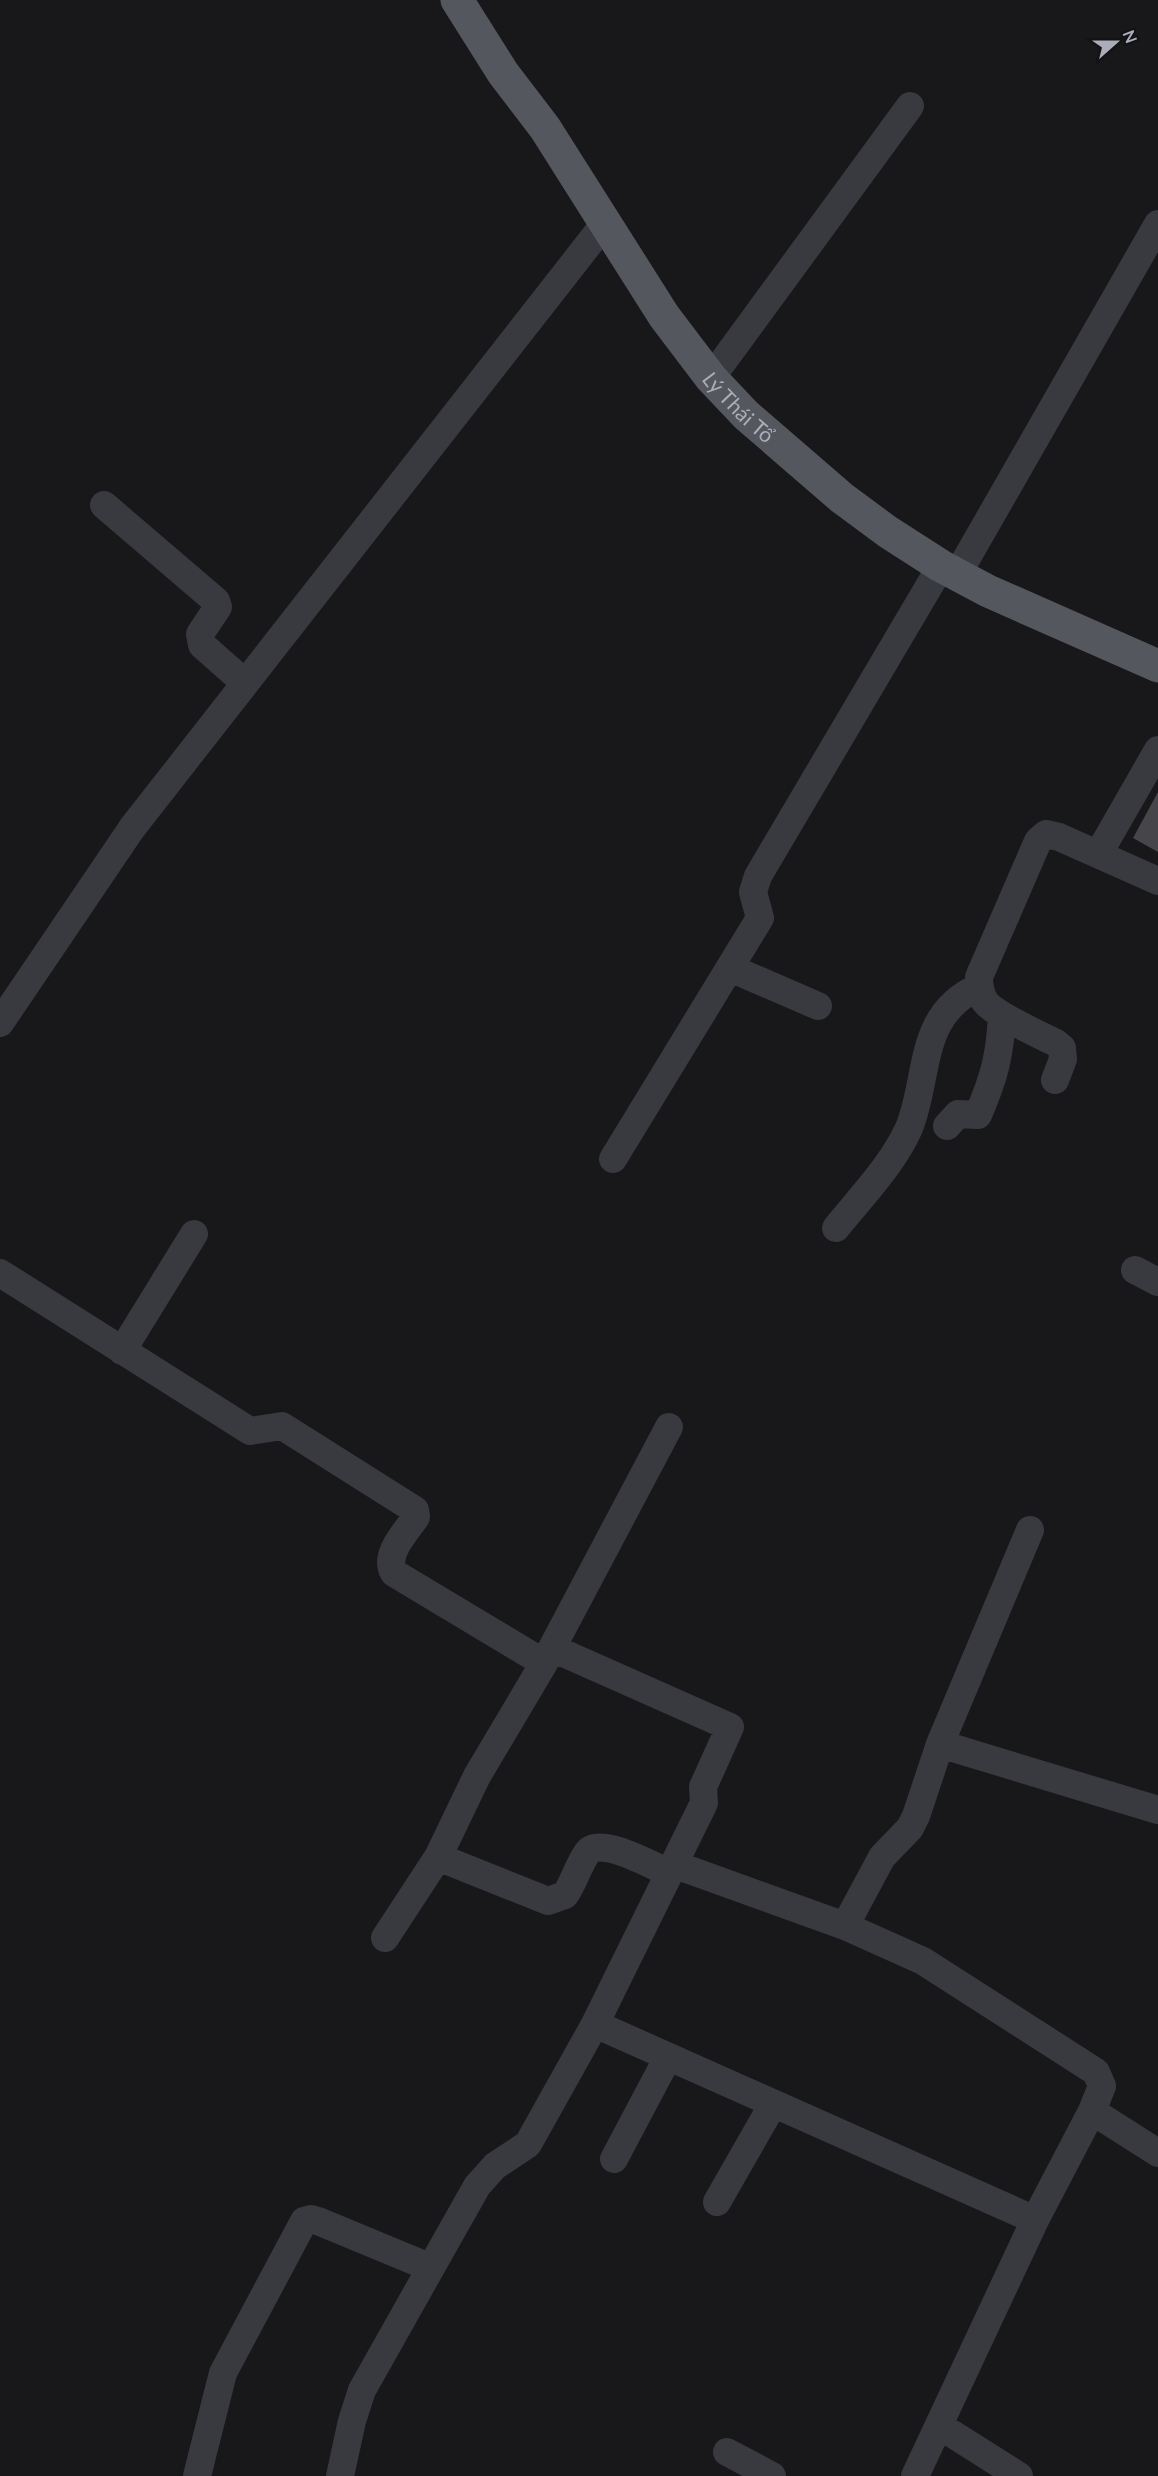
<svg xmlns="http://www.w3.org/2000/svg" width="1158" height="2476" font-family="Lato,sans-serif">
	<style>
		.building { fill: #45454a }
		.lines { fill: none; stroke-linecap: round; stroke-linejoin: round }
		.minor { stroke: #393a3f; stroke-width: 28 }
		.major { stroke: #55575e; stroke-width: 33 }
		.labels { text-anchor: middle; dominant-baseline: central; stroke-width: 4.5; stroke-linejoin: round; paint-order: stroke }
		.street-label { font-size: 21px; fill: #abaeb9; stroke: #131315 }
	</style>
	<rect width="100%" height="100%" fill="#18181a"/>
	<path class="building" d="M1158,792v60l-25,-14z"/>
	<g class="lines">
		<path class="minor" d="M711,378l199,-272
			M104,505l112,96 2,6 -18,27 2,11 43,38
			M957,575l201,-351
			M1099,853l59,-103
			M730,968l88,38
			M0,1023l132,-195 474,-606
			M1055,1080l8,-21 -1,-11 -6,-5c-16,-8 -65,-30 -72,-43 -4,-8 -5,-15 -5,-23l59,-136 8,-7 13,3 99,44
			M947,1126l11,-12 20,1c16,-37 22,-59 24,-100
			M613,1159l147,-241 -7,-26 5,-16 183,-310
			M836,1228c25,-31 57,-64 73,-100 21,-52 8,-114 70,-141
			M1135,1270l23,12
			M0,1273l250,158 32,-5 133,84 1,7c-10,15 -33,38 -22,56l150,90 125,-236
			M122,1351l72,-117
			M940,1744l218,66
			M438,1857l110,44 17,-6c9,-13 13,-29 22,-42 12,-18 66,13 82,20
			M673,1864l172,62 78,35 173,111 6,14 -10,25 66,42
			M845,1926l37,-69 28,-29 6,-12 24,-72 90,-214
			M385,1938l53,-81 39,-81 67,-113
			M595,2024l440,196
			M614,2159l54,-102
			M717,2202l56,-98
			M940,2426l79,50
			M727,2452l45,24
			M197,2476l26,-103 81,-152 7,-2 7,2 111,46
			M340,2476l12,-55 10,-31 115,-204 18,-20 33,-22 67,-120 109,-221 -1,-16 27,-60 -178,-79
			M915,2476l120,-256 57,-109"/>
		<path class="major" id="s1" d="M457,0l46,73 42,55 119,188 47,62 35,37 96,83 46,34 53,34 47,25 170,75"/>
	</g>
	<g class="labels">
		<g class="street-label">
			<text stroke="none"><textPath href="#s1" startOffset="496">Lý Thái Tổ</textPath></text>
		</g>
	</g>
	<g transform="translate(1116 42) rotate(69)" stroke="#131315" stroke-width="4.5" paint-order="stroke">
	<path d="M0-4.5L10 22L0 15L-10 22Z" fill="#abaeb9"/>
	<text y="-9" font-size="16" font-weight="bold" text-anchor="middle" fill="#abaeb9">N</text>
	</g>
</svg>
